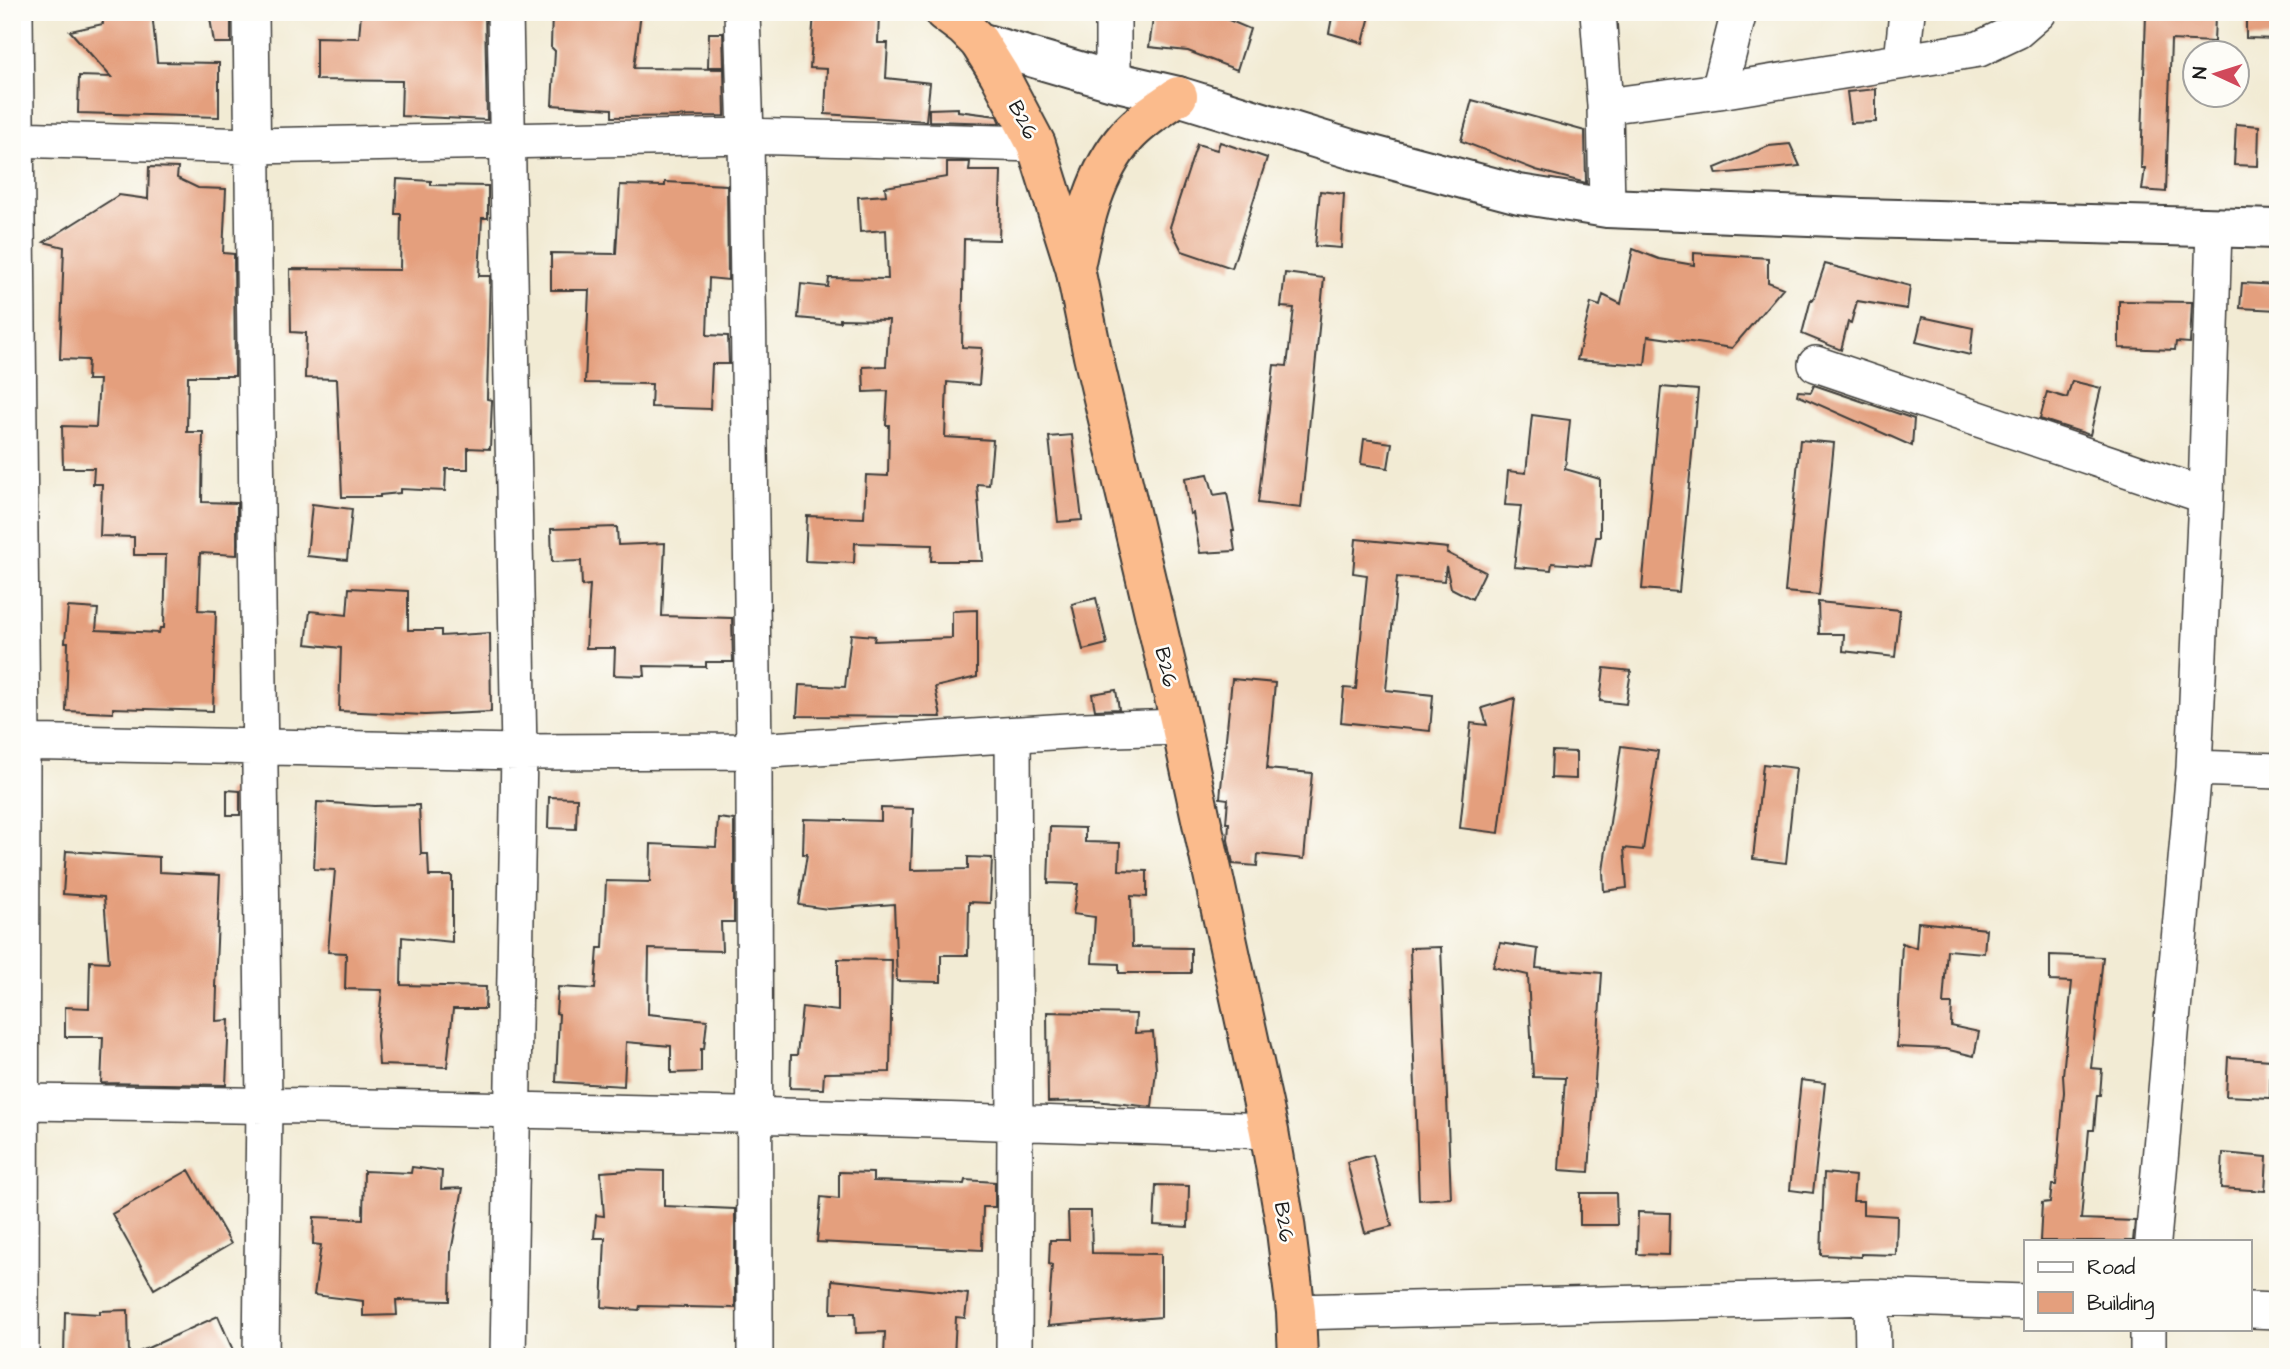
<svg xmlns="http://www.w3.org/2000/svg" width="2290" height="1369" font-family="'Architects Daughter',sans-serif">
	<style>
		.building { fill: #e49f7d }
		.lines { fill: none; stroke-linecap: round; stroke-linejoin: round }
		.minor-casing { stroke: #3c3b38; stroke-width: 38 }
		.tertiary-casing { stroke: #3c3b38; stroke-width: 42 }
		.trunk-casing { stroke: #3c3b38; stroke-width: 42 }
		.minor { stroke: #fff; stroke-width: 35 }
		.tertiary { stroke: #fff; stroke-width: 38 }
		.trunk { stroke: #fbbb8c; stroke-width: 38 }
		.labels { text-anchor: middle; dominant-baseline: central; stroke-width: 5; stroke-linejoin: round; paint-order: stroke }
		.street-label { font-size: 21px; fill: #1c1c1c; stroke: #fdfcf7 }
	</style>
	<rect width="100%" height="100%" fill="#fdfcf7"/>
	<filter id="ink" filterUnits="userSpaceOnUse"><feTurbulence type="fractalNoise" baseFrequency=".0143" numOctaves="2"/><feDisplacementMap in="SourceGraphic" scale="14" xChannelSelector="R" yChannelSelector="G"/><feConvolveMatrix kernelMatrix="1 2 1 2 8 2 1 2 1" color-interpolation-filters="sRGB"/></filter>
	<filter id="wash" filterUnits="userSpaceOnUse"><feTurbulence type="fractalNoise" baseFrequency=".00686" numOctaves="4" result="noise"/><feDisplacementMap in="SourceGraphic" scale="28" xChannelSelector="R" yChannelSelector="G"/><feGaussianBlur stdDeviation="1.57" result="paint"/><feColorMatrix in="noise" values="0 0 0 0 0 0 0 0 0 0 0 0 0 0 0 0 0 1.4 0 .05"/><feComposite in="paint" operator="in"/></filter>
	<g filter="url(#wash)">
		<rect width="100%" height="100%" fill="#f2ebd4"/>
		<g id="blocks">
			<path class="building" d="M102,12h50l5,50 62,1v54l-141,-4 1,-37 32,1 -41,-46 33,-7z
				M209,12h22v31h-17z
				M361,12h124l2,108 -86,-4 1,-35 -86,-1v-43l43,1z
				M552,12h89l-7,56 90,1 1,47 -113,1v-8l-60,-4 3,-54 -4,-4z
				M814,12h65l-1,31h10l-2,35 44,5 -4,38 -101,-7 2,-45 -17,-1z
				M1154,12l61,7 2,-4 33,14 -13,41 -49,-19 -39,-4z
				M1333,12h38l-8,31 -34,-10z
				M2246,12l32,1v26l-32,-1z
				M2146,14l69,2 -1,26 -43,-2 -5,152 -24,-2 3,-22h-4z
				M709,33h14l1,34h-16z
				M1876,89v33l-25,1 -4,-31z
				M1472,100l113,31 1,52 -50,-13 -75,-29z
				M958,108v3l39,5 3,7 -71,-2v-12z
				M2236,124l23,2 -1,40 -24,-1z
				M1220,142l47,16 -35,110 -50,-17 -12,-24 27,-83 20,6z
				M1790,144l10,22 -83,8 -2,-6 54,-22z
				M947,162h23l-1,9h32l-2,69 -35,-1 -2,108 20,1 -3,37 -32,-3 -2,55 48,3 -4,45 -12,-1 6,77h-52l1,-16 -77,-2 -1,20 -49,-2 2,-45 57,2 2,-43 22,1 1,-51h-3l2,-34 -24,1 -1,-25 23,-1 3,-46 -49,-1v3l-42,-4 3,-34 27,3 1,-9 59,1 -2,-49 -26,2 -2,-35 28,-2 -1,-8 62,-10z
				M149,167l29,1 -1,10 21,10 28,1 -3,64 11,1 1,122h-47l-1,56h16l-1,70 35,1v52l-37,-2 -2,57 18,1 -3,100 -100,-3v5l-47,-2 2,-69h-3l3,-35 30,2 -2,21 63,3 1,-5h4l2,-73h-32v-18l-34,-1 2,-52h-9l1,-16h-31l-1,-42 34,1 3,-47h-12l1,-20 -28,-1 4,-112 -20,-5 75,-47 29,4z
				M397,179l34,2v4l57,1v32h-6l-3,58h11l-3,123 5,1 -2,49 -22,-1v21h-22l-1,22 -45,-2v4l-20,2v2h-38l-5,-118 -32,-1 1,-45 -15,-1 -1,-63 110,1 1,-56h-6z
				M665,182l62,3 1,95 -19,-2 -2,57 21,1 1,28h-17l-2,45 -59,-2 1,-23 -67,-1 4,-93h-38v-37l65,1 4,-69 45,1z
				M1320,191l24,3 -3,54 -26,-2z
				M1633,249l26,10 35,6v-12l74,5v24l15,6 -51,60 -84,-12 -3,29 -68,-5 14,-57 9,3 3,-11 18,9z
				M1825,264l85,22 -3,23 -50,-8 -6,22 -3,-1 -7,28 -39,-16 9,-35 2,1z
				M1285,273l39,5 -23,230 -43,-5 16,-138 13,1 7,-58 -13,-1z
				M2242,283l36,2v25l-38,-2z
				M2119,301l73,1 -2,41 -14,-1 -1,8 -56,-2z
				M1922,317l51,11 -3,27 -54,-13z
				M2072,381l29,7 -11,47 -50,-16 7,-27 20,6z
				M1814,385l100,34 -2,27 -115,-51 1,-4 13,1z
				M1661,387l37,3 -19,202 -37,-3z
				M1532,415l38,5 -5,49 35,10v58h-4l-5,29 -39,-3 -1,7 -37,-3 7,-61 -16,-1 3,-34 18,2z
				M1072,435l10,85 -24,2 -9,-85z
				M1364,439l28,4 -4,25 -27,-4z
				M1800,440l34,3 -15,152 -34,-3z
				M1208,474l6,21 13,-2 7,38h-2l3,20 -35,2 -7,-40 -3,1 -5,-36z
				M312,504l40,5 -5,51 -40,-4z
				M617,527l1,18 47,-2 -3,73 70,2 1,44h-27v5l-62,-1 1,10 -31,-1 1,-27h-29l4,-63 -8,1 -1,-25 -29,1 -1,-33z
				M1356,539l92,9 -1,5 38,19 -13,27 -21,-11 -5,-22 -2,15 -47,-4 -11,113 47,5 -3,36 -89,-9 3,-34 12,1 11,-114 -14,-2z
				M349,588l59,3v39h33v6l49,-3 1,79 -66,3 -86,-4 2,-63 -35,-4 4,-33 37,4z
				M1096,598l11,46 -24,6 -11,-46z
				M1818,602l82,8 -5,47 -52,-6 1,-17h-25z
				M977,610v67l-42,10 6,30 -144,-1 2,-31 46,2 6,-53 24,2 -1,5 78,-3v-27z
				M1604,668l27,3 -5,33 -26,-3z
				M1232,679l43,4 -8,86 45,4 -8,86 -46,-5 -1,12 -24,-2 -5,-24 1,-17h-3l2,-24 -8,-1z
				M1116,690l3,19 -24,1 -3,-16z
				M1515,698l-16,135 -39,-5 11,-105 16,2 -5,-17z
				M1621,746l37,5 -15,99 -19,-2 3,40 -23,3 -1,-20z
				M1552,751l24,1v27l-25,-1z
				M1763,764l33,4 -10,95 -33,-4z
				M227,790l13,1v24h-13z
				M549,797l28,1 -1,31 -28,-1z
				M317,802l57,4 45,-1 2,49h7l1,22h23v66l-50,-5 -1,48 85,2 -1,22h-32l-6,58 -68,-2 -2,-29 5,-46 -37,-1 1,-36 -18,-1 7,-82 -21,-1z
				M881,808l32,1 -2,61 57,-1v-12l24,1 -2,45 -21,-1 -1,53h-27v27l-44,-1 -3,-77 -66,5 -29,-4 8,-51h-4l1,-35 77,2z
				M718,818l16,2v102h-13l1,29 -73,-2 -1,65 59,6 -3,29h-3v23l-30,1v-27l-45,-4 -2,44 -68,-4 3,-68 -3,-1 2,-26 37,2 3,-41h5l3,-67 44,1 1,-38 65,3z
				M1050,827l35,1v14l35,1 -1,27 28,1v26l-16,-1 1,51 59,1v25h-72v-9l-27,-1 3,-46 -22,-3 5,-30 -30,-1z
				M66,851l93,6v15l61,3 -5,112h2l-1,34 13,-1 -3,65 -125,-2 2,-46h-38v-30l24,1 1,-47 19,1 -5,-65 -41,-3z
				M1918,922l68,7 -2,24 -37,-3 -4,54h9l-1,22 28,6 -5,24 -29,-7 -48,-2 5,-104 14,5z
				M1500,943l38,6 -2,19 66,5 -13,199 -30,-2 6,-92 -32,-1 -5,-102 -35,-8z
				M1441,947l10,251 -32,2 -9,-252z
				M2050,955l53,2 -12,111 11,1 -2,26h-3l-3,35h-5l-8,89 54,2 -2,20h-93l2,-38 8,-1 2,-17h4l8,-93 -1,-17 9,-93 -22,-1z
				M838,959l54,1 -2,112 -66,1 -1,16 -33,-1 1,-33h6l5,-48 36,4z
				M1047,1012l89,2 -1,19 18,-1 3,38 -4,37 -57,-6 -47,1z
				M2228,1057l43,3 -1,38 -44,-2z
				M1801,1080l24,3 -12,110 -23,-3z
				M2223,1153l44,4 -2,34 -44,-3z
				M1373,1155l19,71 -27,7 -18,-71z
				M412,1167l30,4 -1,18 22,-1 -12,64 -1,49 -54,-1 1,15 -34,1v-15l-49,-6 7,-50 -8,-1 1,-27 49,2 1,-48 47,2z
				M189,1170l42,74 -77,45 -42,-75z
				M630,1170l34,1v35l71,3v99l-95,-2 -1,4 -37,-3 3,-69h-11l2,-23 8,1 -3,-44z
				M839,1172l34,1v8l91,3 1,-4 30,2v25h-12l-1,43 -165,-8 4,-45 18,2z
				M1824,1173l31,3 -2,25h10v13l34,2 -1,39 -35,-1v3l-40,-2z
				M1156,1185l33,1 -1,41 -34,-2z
				M1580,1193h36l1,32h-37z
				M1068,1211h23l1,42 69,1v63l-113,9 4,-61 -3,-1 1,-24h19z
				M1638,1212l32,1 -1,42 -32,-1z
				M832,1280l136,14 -3,24 -9,-1 -2,40h-70l1,-25 -29,1 -1,-20h-24z
				M128,1310l1,46 -65,1 1,-45 35,2v-3z
				M218,1316l18,41h-108z"/>
		</g>
	</g>
	<g filter="url(#ink)">
		<use href="#blocks" fill-opacity="0" stroke="#3c3b38" stroke-width="2"/>
		<g class="lines">
			<g class="minor-casing">
				<path id="minor" d="M15,12l7,730 -1,615
					M251,12l13,1093 -3,252
					M505,12l14,740 -11,605
					M742,12l4,124 8,615 1,606
					M1113,12v69
					M1598,12l7,94 2,102
					M1902,61l5,-49
					M1719,91l20,-79
					M1605,106l114,-15 260,-42 38,-18 22,-19
					M12,139l241,7 493,-10 290,8
					M1816,364l390,132
					M1013,735l2,387 -1,235
					M12,742l507,10 235,-1 329,-21 98,-3
					M2194,768l84,3
					M22,1102c416,5 832,14 1247,29
					M2153,1241l41,-473 12,-272 8,-268
					M1872,1297l1,60
					M2250,1310l28,1
					M1296,1312l576,-15 154,5
					M2148,1329v28"/>
			</g>
			<g class="tertiary-casing">
				<path id="tertiary" d="M979,42l134,39 65,15 176,54 165,44 88,14 253,10 418,11"/>
			</g>
			<g class="trunk-casing">
				<path id="trunk" d="M944,12l20,15 15,15 20,32 37,70 39,124 18,88 88,371 88,404 16,92 11,89 2,45
					M1075,267c9,-45 20,-95 52,-131 14,-16 34,-28 51,-40"/>
			</g>
			<use href="#minor" class="minor"/>
			<use href="#tertiary" class="tertiary"/>
			<use href="#trunk" class="trunk"/>
		</g>
	</g>
	<g class="labels">
		<g class="street-label">
			<text transform="translate(1023 120) rotate(63)">B26</text>
			<text transform="translate(1166 667) rotate(77)">B26</text>
			<text transform="translate(1284 1222) rotate(82)">B26</text>
		</g>
	</g>
	<rect width="2290" height="1369" fill="none" stroke="#fdfcf7" stroke-width="42"/>
	<rect x="2024" y="1240" width="228" height="91" fill="#fdfcf7" stroke="#a3a29f" stroke-width="2"/>
	<rect x="2038" y="1262" width="35" height="10" fill="#ffffff" stroke="#a3a29f" stroke-width="2"/>
	<text x="2087" y="1274" font-size="21" fill="#1c1c1c">Road</text>
	<rect x="2038" y="1292" width="35" height="21" fill="#e49f7d" stroke="#a3a29f" stroke-width="2"/>
	<text x="2087" y="1310" font-size="21" fill="#1c1c1c">Building</text>
	<g transform="translate(2216 74) rotate(274)"><circle r="33" fill="#fdfcf7" stroke="#a3a29f" stroke-width="2"/>
	<path d="M0-5L12 26L0 18L-12 26Z" fill="#d1495b"/>
	<text y="-10" font-size="19" font-weight="bold" text-anchor="middle" fill="#1c1c1c">N</text>
	</g>
</svg>
